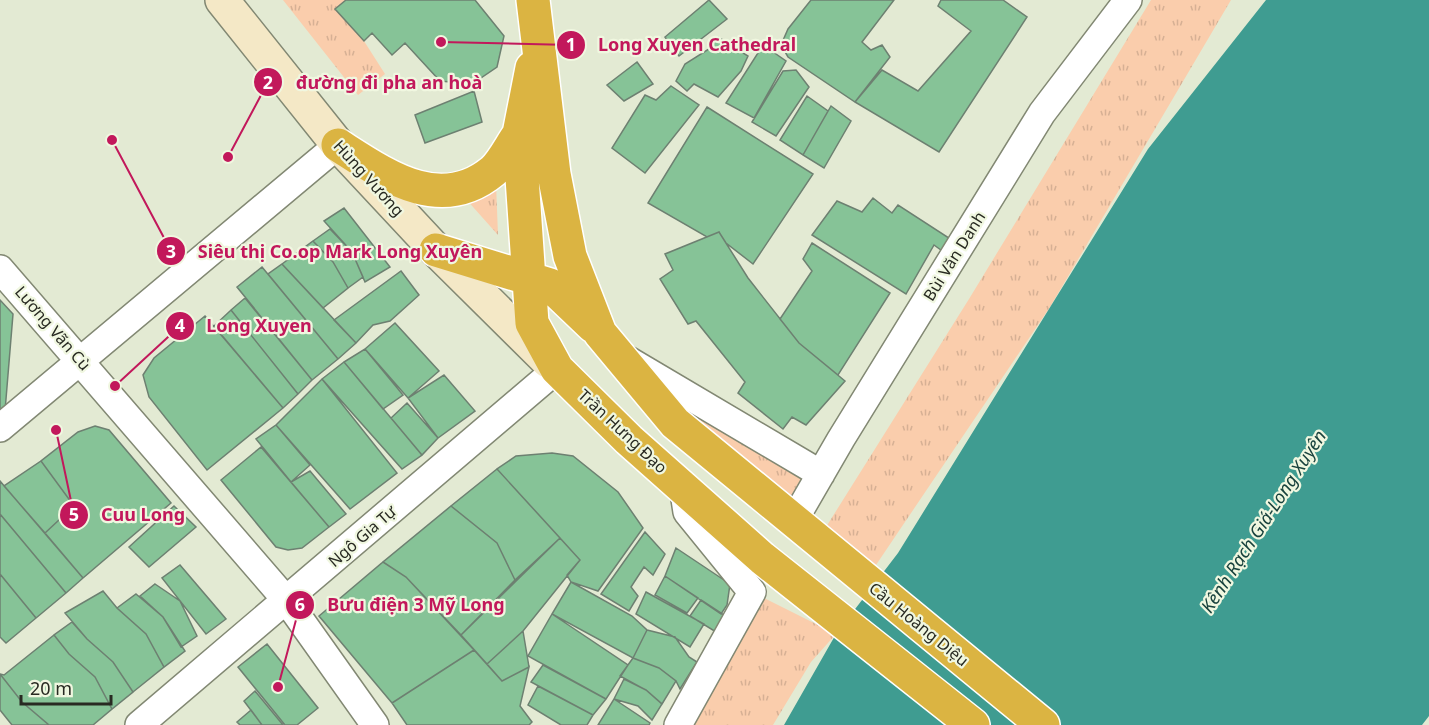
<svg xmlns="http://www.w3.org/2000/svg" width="1429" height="725" font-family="'Noto Sans',sans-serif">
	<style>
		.park { fill: url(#park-tufts) }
		.water { fill: #3f9c91 }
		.building { fill: #86c397; stroke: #6d8071; stroke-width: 1.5 }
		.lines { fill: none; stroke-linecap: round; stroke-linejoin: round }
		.street-casing { stroke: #828873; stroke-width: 30 }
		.secondary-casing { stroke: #828873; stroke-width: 36 }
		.highway-casing { stroke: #fff; stroke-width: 36 }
		.street { stroke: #fff; stroke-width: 27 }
		.secondary { stroke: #f4e8c6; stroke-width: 33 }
		.highway { stroke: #dbb442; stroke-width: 33 }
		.labels { text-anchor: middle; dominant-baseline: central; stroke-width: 4.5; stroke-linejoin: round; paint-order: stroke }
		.street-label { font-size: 16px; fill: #282a22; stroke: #f0f7e0 }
		.water-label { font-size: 18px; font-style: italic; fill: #18423d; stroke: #f0f7e0 }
		.leader { fill: none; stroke: #c2185b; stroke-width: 2 }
		.callout-dot { fill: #c2185b; stroke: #f0f7e0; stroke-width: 2 }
		.mark-label { font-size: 18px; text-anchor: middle; font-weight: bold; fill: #fff }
		.callout-label { font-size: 18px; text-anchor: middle; font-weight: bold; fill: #c2185b; stroke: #f0f7e0; stroke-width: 4.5; stroke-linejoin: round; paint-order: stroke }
	</style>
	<defs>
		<pattern id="park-tufts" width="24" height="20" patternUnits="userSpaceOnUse" patternTransform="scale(1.5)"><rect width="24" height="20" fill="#facdac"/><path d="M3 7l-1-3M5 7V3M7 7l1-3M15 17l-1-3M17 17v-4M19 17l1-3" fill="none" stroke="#d6b094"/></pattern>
	</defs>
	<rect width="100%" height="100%" fill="#e3ead3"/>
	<path class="park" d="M283,0h63l-10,9 28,32 21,33 -27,21z
		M1151,0h80l-181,307 -174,258 -50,-38 143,-228z
		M496,183l2,52 -33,-37z
		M692,409l114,68 -15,30 -101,-91z
		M752,592l84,42 -25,28 -38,63h-95z"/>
	<path class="water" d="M1266,0h163v716l-7,9h-638l52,-91 62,-81 250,-404z"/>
	<path class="building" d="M346,0h129l29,36 -7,31 -25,17 -32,-3 -35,-38 -13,12 -20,-22 -8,8 -29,-32z
		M709,0l18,19 -48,37 -14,-19z
		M811,0h83l-32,42 9,8 11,-5 8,12 -35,45 -67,-45 -7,-12 7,-16z
		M941,0h62l24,17 -88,135 -84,-50 27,-32 36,21 53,-60 -33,-25z
		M718,37l30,19 -7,15 -23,26 -24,-13 -7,7 -11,-10 9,-17 24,-15z
		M763,45l23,16 -32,57 -28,-15z
		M637,62l16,22 -29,17 -17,-16z
		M796,70l13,17 -33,49 -24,-14 31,-51z
		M671,86l28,19 -54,68 -33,-25 33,-53 11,5z
		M474,91l8,31 -57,21 -10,-28z
		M807,96l21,15 -25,44 -23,-15z
		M831,106l20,15 -27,47 -21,-13z
		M707,107l106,67 -60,90 -27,-21 -7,-11 -12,5 -59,-34z
		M873,198l19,15 6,-8 54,35 -7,13 -11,-8 -28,49 -94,-59 25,-34 25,11z
		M344,208l46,59 -25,15 -13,-30 -28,-31z
		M330,229l22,23 11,25 -15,11 -15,-26 -20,-21z
		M719,232l29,46 51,65 46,38 -39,44 -14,-8 -9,12 -45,-36 7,-11 -49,-61 -8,3 -28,-45 13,-9 -8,-16z
		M313,241l20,21 15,26 -25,20 -41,-44z
		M812,243l78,50 -52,82 -39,-32 -19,-24 32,-48 -9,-12z
		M282,264l74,79 -18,16 -70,-85z
		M262,267l76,92 -26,21 -75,-93z
		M401,271l18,24 -29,26 -17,4 -17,18 -22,-23z
		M245,298l67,82 -14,14 -67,-84z
		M0,300l13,14 -8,97h-5z
		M231,310l67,84 -15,14 -69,-82z
		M205,316l78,92 -76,62 -58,-73 -6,-22 11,-17z
		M395,323l44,48 -31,27 -43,-49z
		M365,349l38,46 -20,14 -39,-47z
		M344,362l78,93 -20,14 -80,-90z
		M444,375l31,36 -37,27 -30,-40z
		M322,379l75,94 -47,36 -74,-84z
		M407,403l31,35 -16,17 -31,-37z
		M276,425l34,40 -19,17 -35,-43z
		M95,426l14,4 62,73 -88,75 -38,-45 29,-27 -33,-45 37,-29z
		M261,447l68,80 -27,21 -14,2 -12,-3 -55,-67z
		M552,453l21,3 45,36 25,36 -45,63 -27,-9 -4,-7 13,-15 -83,-91 19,-13z
		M41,461l33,45 -29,27 -41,-47z
		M497,469l63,69 -45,42 -18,-37 -46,-37z
		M310,471l36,43 -17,13 -38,-45z
		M0,481l83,97 -17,15 -66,-79z
		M174,506l22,21 -47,40 -20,-20z
		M451,506l46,37 18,37 -54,55 -55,-58 -23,-15z
		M0,514l66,79 -30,25 -36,-44z
		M645,532l20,22 -12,21 -9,-8 -13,20 7,9 -9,15 -28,-17z
		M560,538l20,22 -57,71 -36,33 -26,-29z
		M676,548l54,36 -3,21 -6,9 -56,-38z
		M383,562l23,15 68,73 -82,53 -73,-87z
		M180,565l46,54 -20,15 -44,-56z
		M0,574l36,44 -30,25 -6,-6z
		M665,576l33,22 -11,15 -32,-18z
		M571,582l61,34 15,14 -14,28 -81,-44z
		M155,584l25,17 17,35 -16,11 -18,-30 -23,-21z
		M103,591l14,17 29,26 18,33 -31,25 -20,-30 -26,-23 -22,-26z
		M646,592l58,32 -14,23 -54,-33z
		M136,594l27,23 22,34 -21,16 -18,-33 -29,-26z
		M701,600l26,17 -11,15 -26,-16z
		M552,614l76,51 -22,34 -78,-43z
		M72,622l15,17 26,23 20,30 -21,17 -17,-32 -26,-23 -15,-19z
		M647,630l28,7 14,20 8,5 -17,27 -4,-8 -17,-13 -26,-10z
		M523,631l6,36 -27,14 -15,-17z
		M54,635l15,19 26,23 17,32 -19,16h-44l-27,-23 -22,-28 4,1z
		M267,644l51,64 -21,17h-12l-47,-58z
		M474,650l28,31 27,-14 -9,39 12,16 -3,3h-122l-15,-22z
		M633,658l26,10 17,13 -14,23 -16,-14 -26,-14z
		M543,665l63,34 -13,16 -62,-33z
		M0,674l22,28 27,23h-37l-12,-15z
		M624,679l22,11 16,14 -10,16 -14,-14 -24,-7z
		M538,686l55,29 -6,10h-26l-33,-20z
		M255,691l28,34h-21l-18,-24z
		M614,699l36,24 -1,2h-51z
		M251,710l11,15h-22l-3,-3z"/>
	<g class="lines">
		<g class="street-casing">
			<path id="street" d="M0,269l287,332 88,124
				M628,360l193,114
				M0,428l338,-283
				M793,522l48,-83 201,-326 86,-113
				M139,725l418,-356
				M678,725l74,-133 -65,-80 -4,-26"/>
		</g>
		<g class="secondary-casing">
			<path id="secondary" d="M222,0l116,145 98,105 112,111"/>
		</g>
		<g class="highway-casing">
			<path id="highway" d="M533,0l21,174 16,82 30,77 75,90 368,302
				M532,68l-13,66 13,189 25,46 72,71 133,118 211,167
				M338,145c47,30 102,70 155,26 10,-9 18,-26 26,-37
				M436,250l114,35 43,41"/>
		</g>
		<use href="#street" class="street"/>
		<use href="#secondary" class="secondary"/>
		<use href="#highway" class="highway"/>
	</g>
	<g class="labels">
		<g class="street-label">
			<text transform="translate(369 178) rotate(48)">Hùng Vương</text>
			<text transform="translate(954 256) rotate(-58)">Bùi Văn Danh</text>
			<text transform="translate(53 328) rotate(49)">Lương Vãn Cù</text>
			<text transform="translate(623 431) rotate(43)">Trần Hưng Đạo</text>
			<text transform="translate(362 536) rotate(-41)">Ngô Gia Tự</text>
			<text transform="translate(919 624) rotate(39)">Cầu Hoàng Diệu</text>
		</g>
		<g class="water-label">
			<text transform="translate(1263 521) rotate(-57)">Kênh Rạch Giá-Long Xuyên</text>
		</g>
	</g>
	<path class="leader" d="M441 42L571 45M228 157L268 82M112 140L171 251M115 386L180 326M56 430L74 515M278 687L300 605"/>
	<g class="callout-dot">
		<circle cx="441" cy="42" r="6"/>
		<circle cx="228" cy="157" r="6"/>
		<circle cx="112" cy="140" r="6"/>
		<circle cx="115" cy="386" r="6"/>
		<circle cx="56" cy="430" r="6"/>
		<circle cx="278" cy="687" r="6"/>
		<circle cx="571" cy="45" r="15"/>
		<circle cx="268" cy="82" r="15"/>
		<circle cx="171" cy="251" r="15"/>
		<circle cx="180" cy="326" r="15"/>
		<circle cx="74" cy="515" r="15"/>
		<circle cx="300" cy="605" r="15"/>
	</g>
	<g class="mark-label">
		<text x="571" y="51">1</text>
		<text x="268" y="89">2</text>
		<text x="171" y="258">3</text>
		<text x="180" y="332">4</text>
		<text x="74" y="521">5</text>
		<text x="300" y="611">6</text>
	</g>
	<g class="callout-label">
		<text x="697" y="51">Long Xuyen Cathedral</text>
		<text x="389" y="89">đường đi pha an hoà</text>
		<text x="340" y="258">Siêu thị Co.op Mark Long Xuyên</text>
		<text x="259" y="332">Long Xuyen</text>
		<text x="143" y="521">Cuu Long</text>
		<text x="416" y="611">Bưu điện 3 Mỹ Long</text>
	</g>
	<path d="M21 695v9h90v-9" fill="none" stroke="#282a22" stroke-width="3"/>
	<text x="30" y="695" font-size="18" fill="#282a22" stroke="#f0f7e0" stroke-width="4.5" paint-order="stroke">20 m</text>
</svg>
